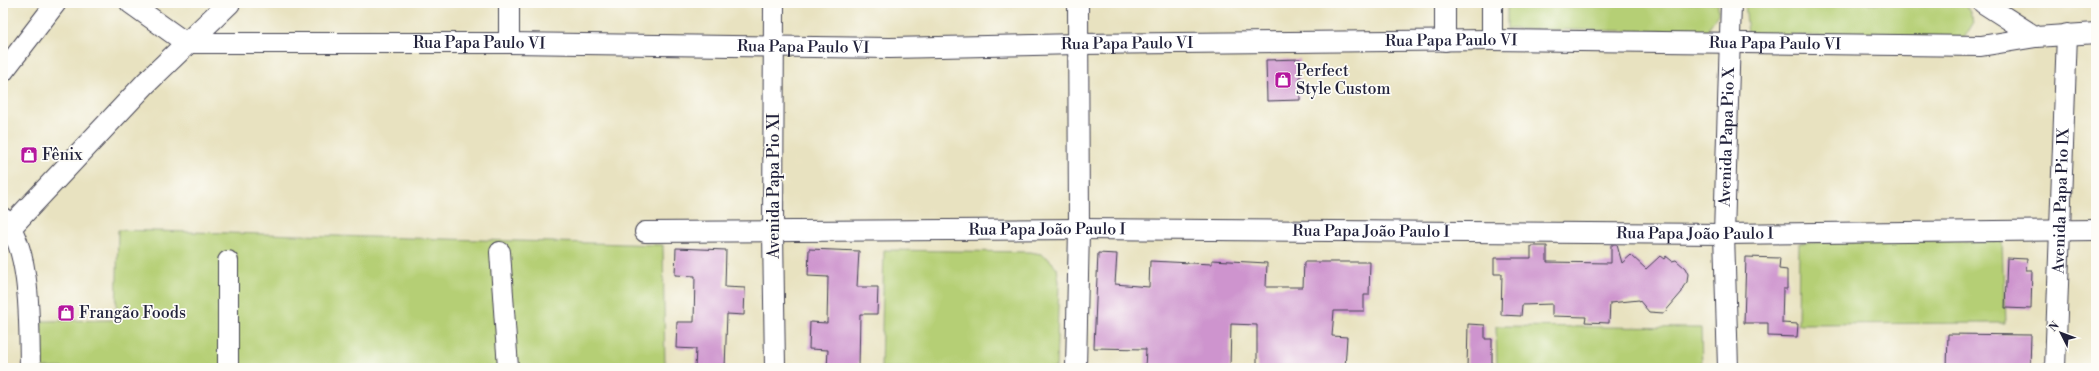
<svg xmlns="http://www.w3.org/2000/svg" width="2099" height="371" font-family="'Libre Bodoni',serif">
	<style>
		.green { fill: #b5cf75; stroke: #6c7858 }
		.building { fill: #ce94ce }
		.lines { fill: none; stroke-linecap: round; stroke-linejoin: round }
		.minor-casing { stroke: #403f4f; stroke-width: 22 }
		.tertiary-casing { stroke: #403f4f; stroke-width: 24 }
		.minor { stroke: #fff; stroke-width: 20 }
		.tertiary { stroke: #fff; stroke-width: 22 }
		.labels { text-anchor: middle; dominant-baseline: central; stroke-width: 3.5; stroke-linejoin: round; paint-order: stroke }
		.street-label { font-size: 16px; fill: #22223b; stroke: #fdfcf7 }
		.poi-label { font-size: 16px; fill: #22223b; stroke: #fdfcf7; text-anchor: start }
	</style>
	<rect width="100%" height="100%" fill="#fdfcf7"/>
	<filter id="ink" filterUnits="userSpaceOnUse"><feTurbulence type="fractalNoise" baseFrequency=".025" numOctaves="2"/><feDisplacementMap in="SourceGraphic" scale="8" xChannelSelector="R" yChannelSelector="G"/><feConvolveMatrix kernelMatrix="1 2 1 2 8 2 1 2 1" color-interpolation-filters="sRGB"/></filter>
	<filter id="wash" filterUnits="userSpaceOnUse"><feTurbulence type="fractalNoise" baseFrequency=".012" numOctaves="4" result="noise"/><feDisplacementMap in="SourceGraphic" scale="16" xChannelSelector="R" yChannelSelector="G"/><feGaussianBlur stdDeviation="0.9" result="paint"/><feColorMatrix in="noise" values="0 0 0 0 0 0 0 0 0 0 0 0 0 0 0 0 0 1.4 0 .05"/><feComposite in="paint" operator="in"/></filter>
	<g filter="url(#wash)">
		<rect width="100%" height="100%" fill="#e8e2c0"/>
		<path class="green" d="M1507,3h211v11l-12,18 -199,-3z
			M1745,3h221l8,19 -10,16 -216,-3z
			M118,230l545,15 2,123h-627l4,-47 74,-1z
			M1892,241h110l3,82 -207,1 1,-81z
			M884,250l146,2 11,2 9,6 7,8 2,14 -3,86h-175z
			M1496,326l205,2 1,40h-205z"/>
		<g id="blocks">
			<path class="building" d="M1300,59v41l-33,1 -1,-41z
				M1611,245h6l5,18 9,-8 15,14 14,-13 4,3 2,-3 6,5 4,-1 9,8 3,6 -1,8 -4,5 -1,5 -18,21 -15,-1 -10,-12 -29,3 -1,20 -24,-1 1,-5 -34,-1v-12l-30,1 -1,11 -20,-1 1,-41h-8v-16h37v-12h16v16l64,1z
				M676,248l50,2 -1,37 20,1 -1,27 -17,-1 -2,54h-30l1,-19 -20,-1 1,-26h17l1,-46 -20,-1z
				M809,249l50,2 -2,36h21l-1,27h-17l-1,54h-32l1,-18 -19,-1 1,-27 17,1 1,-46 -20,-1z
				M1098,253l19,1 -2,30 34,3 1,-26 62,3v-4l55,3 -1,24h37l1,-25h66l-1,33h-5v16h-30l-2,25 15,1 -2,31h-88v-43l-26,-1 -1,44h-85l1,-19 -52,-1z
				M1746,257l34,1 -1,11 8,1v19h-4l-1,34 16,1 -1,13 -29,-1v-13h-24z
				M2007,258l20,1 -1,11h6l-1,39 -26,-1z
				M1468,324l17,1v14h7v29h-25z
				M1948,334l83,1 -1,33h-83z"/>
		</g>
	</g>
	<g filter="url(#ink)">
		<use href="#blocks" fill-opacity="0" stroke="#403f4f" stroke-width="1"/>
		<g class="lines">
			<g class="minor-casing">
				<g id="minor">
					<path id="s1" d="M130,3l56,40h323l381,5 188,-4 414,-4 489,6 55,-9 60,-4"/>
					<path d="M509,3v40"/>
					<path d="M774,3l-1,229 2,136"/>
					<path d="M1445,3v38"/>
					<path d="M1492,3v37"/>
					<path d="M1983,3l53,34"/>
					<path d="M3,72l53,-69"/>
					<path d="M3,218c29,29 26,109 27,150"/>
					<path id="s2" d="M645,232l434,-3 645,5 372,-4"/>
					<path d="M500,252l8,116"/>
					<path d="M228,261v107"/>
					<path d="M1076,368l3,-139 -1,-226"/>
					<path id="s3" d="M1728,368l-4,-134 7,-231"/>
					<path id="s4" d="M2055,368l12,-334"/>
				</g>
			</g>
			<g class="tertiary-casing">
				<path id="tertiary" d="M3,235l143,-152 83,-80"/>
			</g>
			<use href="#minor" class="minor"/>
			<use href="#tertiary" class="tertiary"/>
		</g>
	</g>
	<defs>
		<g id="shop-square" transform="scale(0.9)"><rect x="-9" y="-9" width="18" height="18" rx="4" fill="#b5179e" stroke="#fdfcf7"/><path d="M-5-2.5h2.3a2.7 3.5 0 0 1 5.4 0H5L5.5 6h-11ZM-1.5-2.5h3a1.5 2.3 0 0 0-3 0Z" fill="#fff"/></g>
	</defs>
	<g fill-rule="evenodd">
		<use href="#shop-square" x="1283" y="80"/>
		<use href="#shop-square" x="29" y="155"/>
		<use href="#shop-square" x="66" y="313"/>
	</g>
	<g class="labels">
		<g class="street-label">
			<text stroke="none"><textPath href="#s1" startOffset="1334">Rua Papa Paulo VI</textPath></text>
			<text stroke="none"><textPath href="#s1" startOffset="362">Rua Papa Paulo VI</textPath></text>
			<text stroke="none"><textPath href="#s1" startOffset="1010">Rua Papa Paulo VI</textPath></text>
			<text stroke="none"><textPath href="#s1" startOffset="1658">Rua Papa Paulo VI</textPath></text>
			<text stroke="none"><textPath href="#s1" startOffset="686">Rua Papa Paulo VI</textPath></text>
			<text stroke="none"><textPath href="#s3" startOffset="231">Avenida Papa Pio X</textPath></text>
			<text transform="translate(774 186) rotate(-90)">Avenida Papa Pio XI</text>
			<text stroke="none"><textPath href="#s4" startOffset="167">Avenida Papa Pio IX</textPath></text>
			<text stroke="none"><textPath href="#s2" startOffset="402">Rua Papa João Paulo I</textPath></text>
			<text stroke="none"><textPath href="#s2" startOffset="726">Rua Papa João Paulo I</textPath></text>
			<text stroke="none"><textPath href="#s2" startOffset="1050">Rua Papa João Paulo I</textPath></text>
		</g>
		<g class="poi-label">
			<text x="1296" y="71">Perfect<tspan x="1296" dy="18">Style Custom</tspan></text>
			<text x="42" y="155">Fênix</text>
			<text x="79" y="313">Frangão Foods</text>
		</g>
	</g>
	<rect width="2099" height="371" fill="none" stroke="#fdfcf7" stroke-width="16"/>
	<g transform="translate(2061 333) rotate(312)" stroke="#fdfcf7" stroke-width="3" paint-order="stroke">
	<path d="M0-3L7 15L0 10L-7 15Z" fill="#22223b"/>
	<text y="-6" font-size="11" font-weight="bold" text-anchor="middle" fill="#22223b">N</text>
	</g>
</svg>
